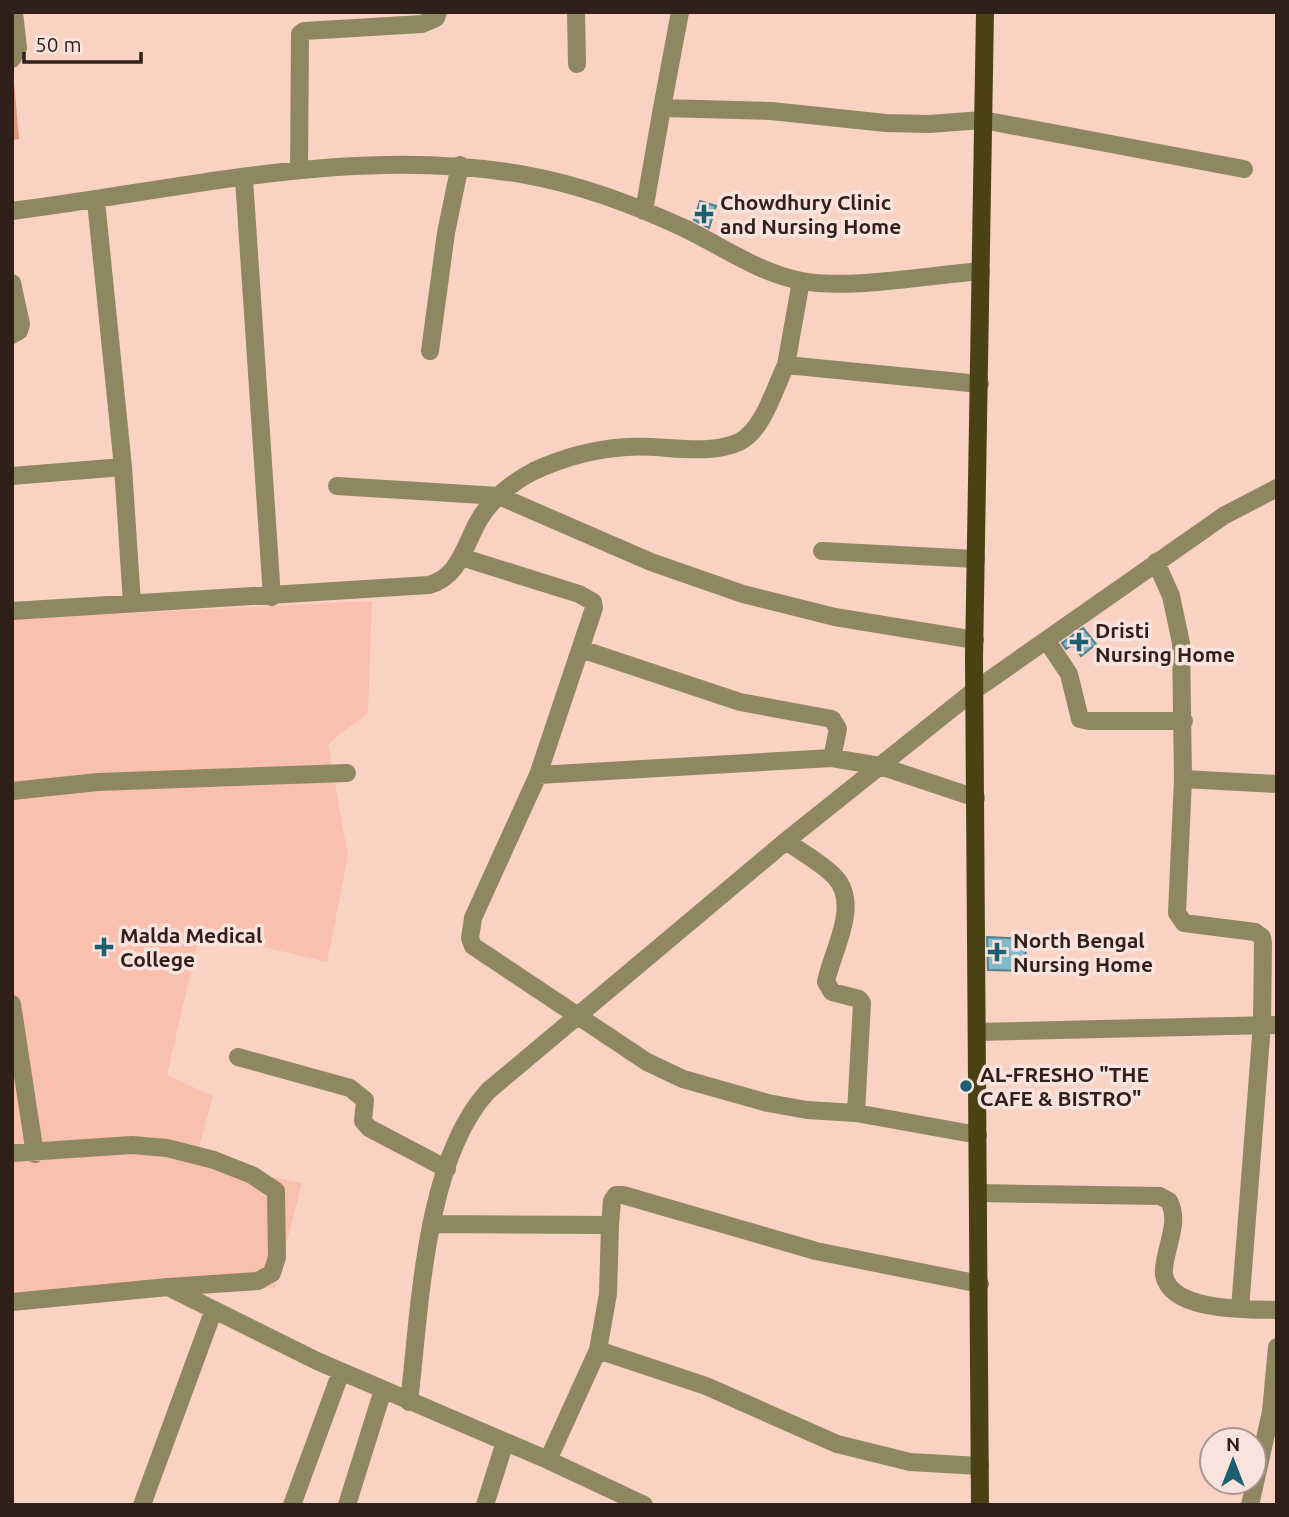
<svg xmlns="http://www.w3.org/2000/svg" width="1289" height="1517" font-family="Ubuntu,sans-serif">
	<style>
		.built { fill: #f9c1ad }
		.green { fill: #e3987e }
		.building { fill: #84b9ca; stroke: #4d8191; stroke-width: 2 }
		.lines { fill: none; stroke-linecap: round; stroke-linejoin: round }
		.minor { stroke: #8e875f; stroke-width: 18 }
		.major { stroke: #4a4214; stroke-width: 18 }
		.poi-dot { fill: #1b5f71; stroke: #f9e4dd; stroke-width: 2.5 }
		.labels { text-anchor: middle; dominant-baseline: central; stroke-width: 7; stroke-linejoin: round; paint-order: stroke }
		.poi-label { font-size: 21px; font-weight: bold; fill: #311f19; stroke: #f9e4dd; text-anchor: start }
	</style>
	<rect width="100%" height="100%" fill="#fad2c4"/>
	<path class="built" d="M372,601l-4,112 -40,31 20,112 -21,106 -127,-30 -33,143 46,21 -18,66 107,21 -27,105 -263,10v-679z"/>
	<path class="green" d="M12,60l7,79 -7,1z"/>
	<path class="building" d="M700,201l16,5 -7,22 -15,-8z
		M1083,628l13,16 -15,12 -8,-11 -7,4 -4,-6z
		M987,937l39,2 -1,32 -37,-1z"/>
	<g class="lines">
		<path class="minor" d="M576,12l1,52
			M680,12l-18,96 109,3 115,12 43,1 54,-4 261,49
			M12,59l6,-11 -4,-36
			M299,170l1,-136 4,-3 118,-7 14,-6 2,-6
			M244,179l28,418
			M12,211c169,-21 344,-67 514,-36 55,10 111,31 160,54 37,18 75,45 116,52 47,9 129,-6 179,-10
			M644,211l18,-103
			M12,283l9,41 -2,7 -7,4
			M430,351l16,-118 14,-68
			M786,365l15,-84
			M123,467l9,136
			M12,476l111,-9 -27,-266
			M337,486l162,10 152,66 92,32 92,23 140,23
			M822,551l154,8
			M461,557l118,37 14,8 1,6 -56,167 -65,143 -3,20 3,8 174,116 36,17 85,24 39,7 49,3 6,-110 -3,-4 -27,-7 -6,-10c6,-31 35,-77 9,-105 -13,-14 -34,-25 -49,-36
			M1156,562l15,34 10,47 2,136 -6,134 7,10 71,9 7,5 1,6 -1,81 -22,285
			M12,611l417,-26c31,-9 35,-39 50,-65 11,-20 35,-39 55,-49 30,-14 61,-22 93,-24 35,-3 79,10 112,-5 24,-11 36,-55 47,-77l194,19
			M1047,641l22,33 11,45 9,2h95
			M581,649l159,53 92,17 6,10 -6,29
			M538,775l294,-17 48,8 96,32
			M1183,779l94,5
			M12,791l86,-9 249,-9
			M12,1004l23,150
			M977,1032l300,-7
			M238,1057l112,31 15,12 -2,21 6,7 78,41
			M856,1113l122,22
			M12,1153l120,-8 35,3 47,12 38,15 24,16 1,66 -5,16 -14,8 -89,6
			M978,1193l182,3 9,5c8,15 3,31 -1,47 -2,9 -5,18 -4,27 7,37 84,34 113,35
			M431,1224l179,1 -2,69 -10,56 -50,110
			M610,1225l2,-24 4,-6h7l193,56 164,33
			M12,1302l156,-15 149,74 231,99 96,45
			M598,1350l108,36 131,58 73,18 70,4
			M409,1402c11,-91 15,-241 79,-311l298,-250 189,-151 250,-175 52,-27
			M142,1505l71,-193
			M292,1505l49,-133
			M347,1505l36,-115
			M485,1505l20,-63
			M1250,1505l21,-93 6,-65"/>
		<path class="major" d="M980,1505l-6,-847 11,-646"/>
	</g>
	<g class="poi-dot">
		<path d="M700.5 203.5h7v7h7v7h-7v7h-7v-7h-7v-7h7z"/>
		<path d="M1075.5 631.5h7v7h7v7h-7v7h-7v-7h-7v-7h7z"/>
		<path d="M100.5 936.5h7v7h7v7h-7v7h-7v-7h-7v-7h7z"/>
		<path d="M993.5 941.5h7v7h7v7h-7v7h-7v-7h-7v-7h7z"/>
		<circle cx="966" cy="1086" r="7"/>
	</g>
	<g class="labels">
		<g class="poi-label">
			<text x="720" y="202">Chowdhury Clinic<tspan x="720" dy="24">and Nursing Home</tspan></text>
			<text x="1095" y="630">Dristi<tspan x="1095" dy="24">Nursing Home</tspan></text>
			<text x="120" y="935">Malda Medical<tspan x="120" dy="24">College</tspan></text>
			<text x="1013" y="940">North Bengal<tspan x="1013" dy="24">Nursing Home</tspan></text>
			<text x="980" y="1074">AL-FRESHO "THE<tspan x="980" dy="24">CAFE &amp; BISTRO"</tspan></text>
		</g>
	</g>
	<rect width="1289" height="1517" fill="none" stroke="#311f19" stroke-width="28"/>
	<g transform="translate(1233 1461)"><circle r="33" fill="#f9e4dd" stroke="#a9958f" stroke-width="2"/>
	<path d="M0-5L12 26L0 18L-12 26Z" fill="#1b5f71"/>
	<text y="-10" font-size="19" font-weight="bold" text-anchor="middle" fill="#311f19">N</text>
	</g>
	<path d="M24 52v10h117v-10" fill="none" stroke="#311f19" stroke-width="3.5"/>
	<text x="35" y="52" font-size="21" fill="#311f19" stroke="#f9e4dd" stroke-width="5" paint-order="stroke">50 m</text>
</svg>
